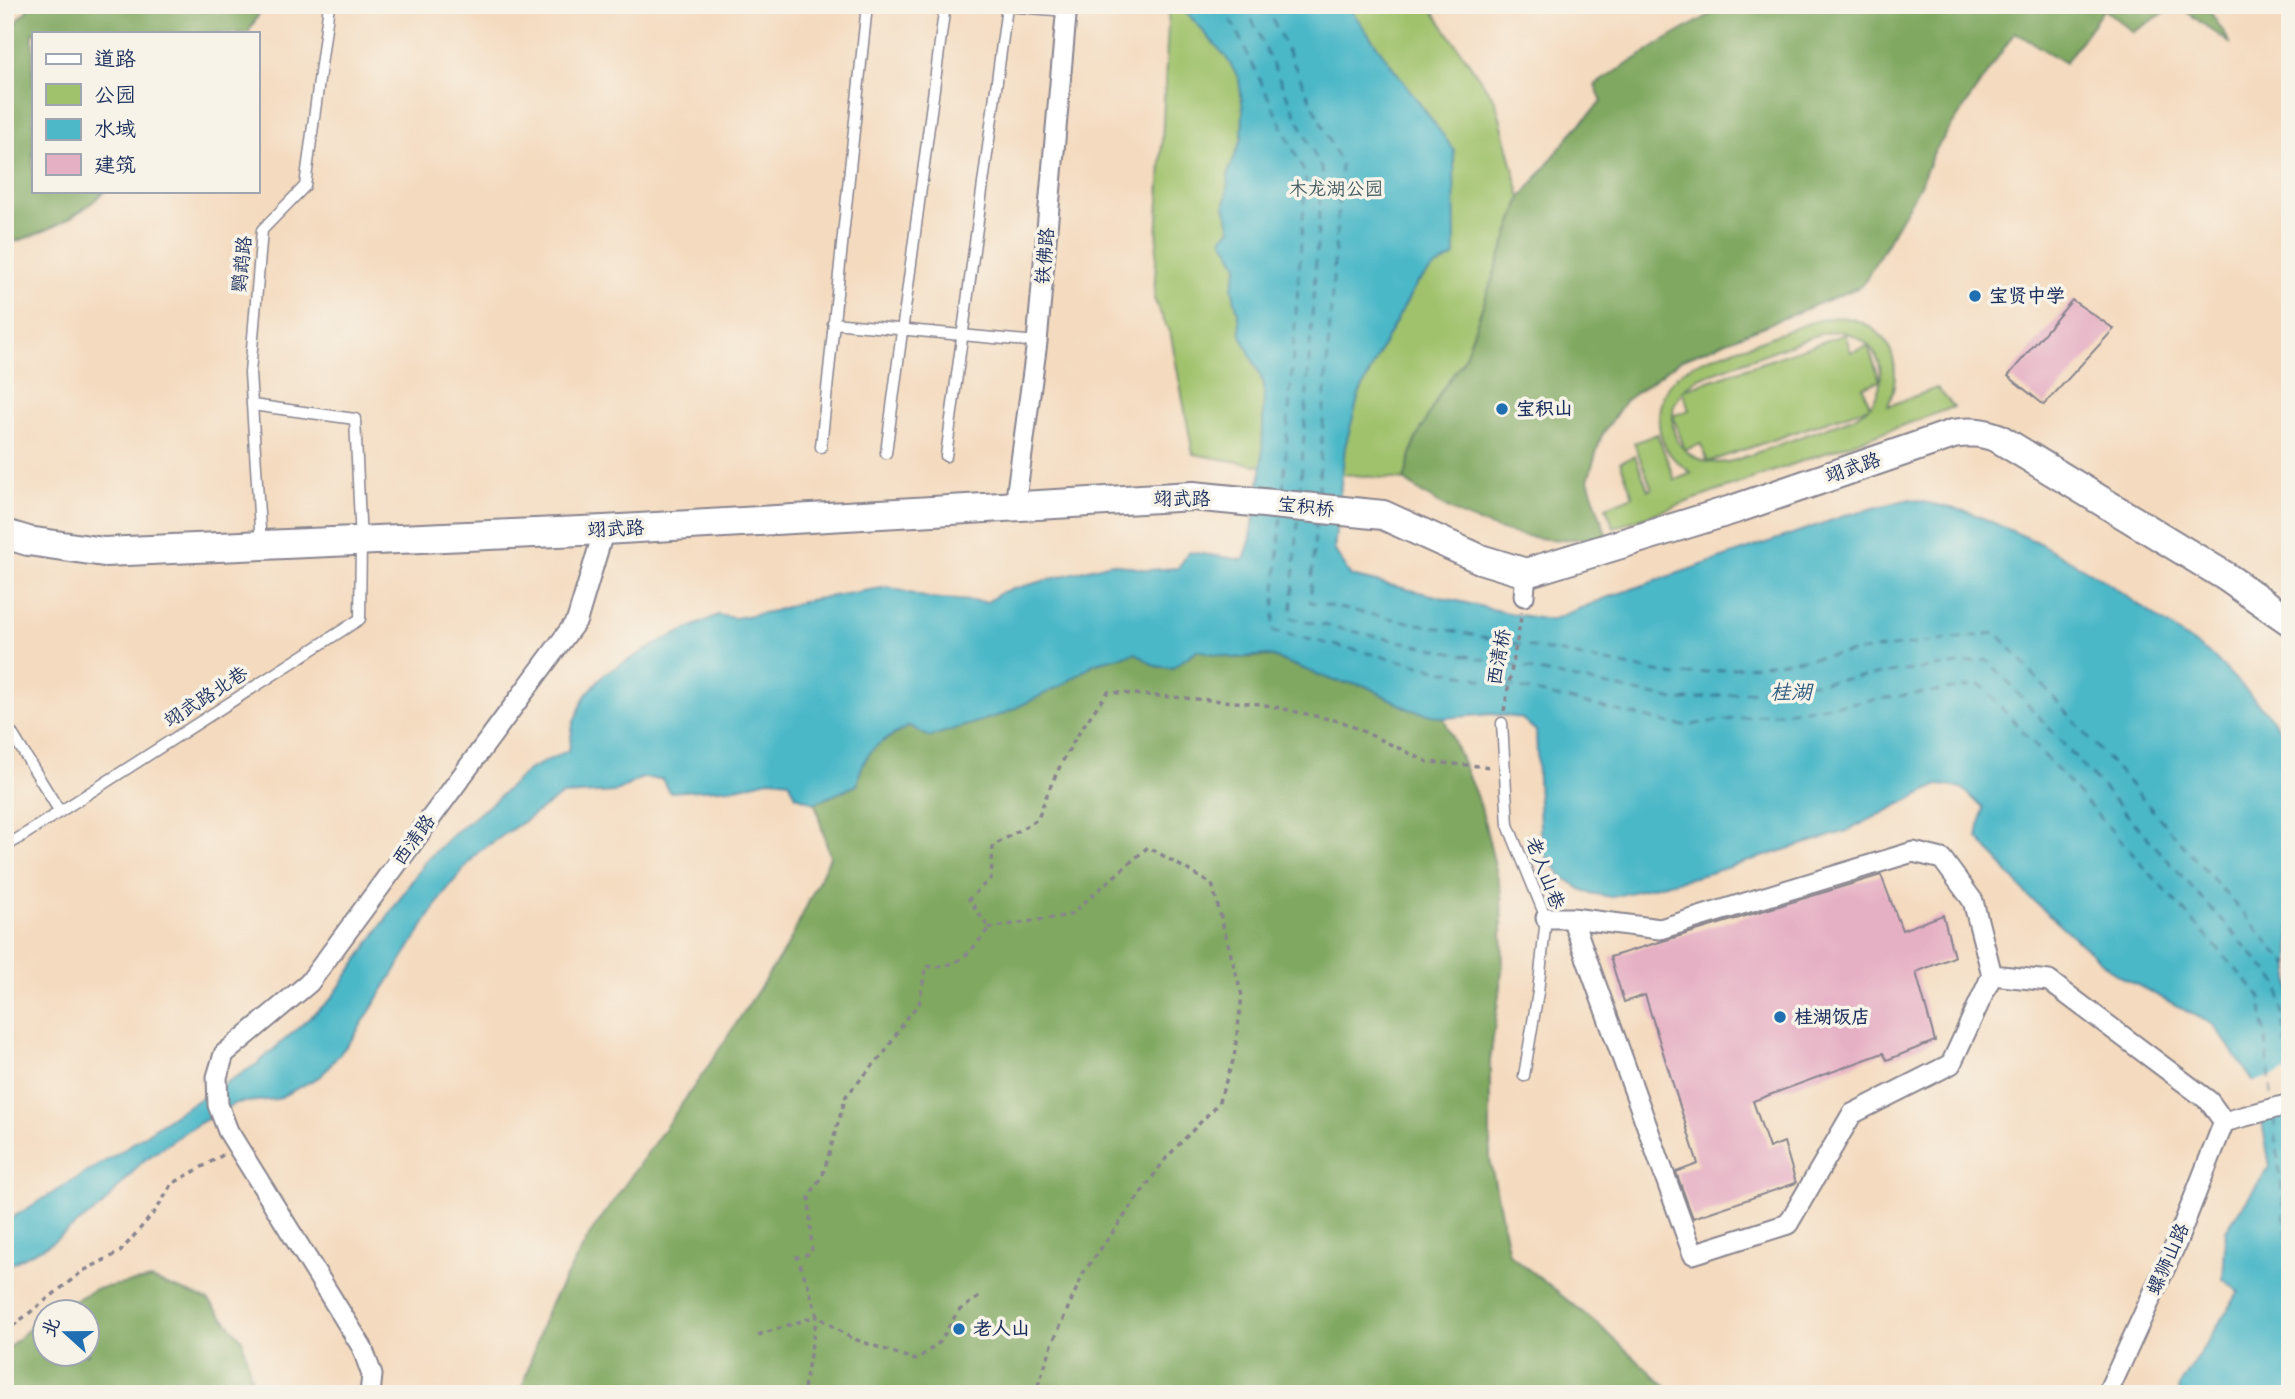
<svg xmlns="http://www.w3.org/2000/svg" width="2295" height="1399" font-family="Pangolin,'LXGW WenKai TC',sans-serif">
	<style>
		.green { fill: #a0c26c; stroke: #5e7865; stroke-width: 2; fill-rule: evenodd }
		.forest { fill: #80a860; stroke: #4e6c5f; stroke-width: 2 }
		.water { fill: #4cb8c8; stroke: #347493; stroke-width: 2 }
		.pier { fill: #f4dabe }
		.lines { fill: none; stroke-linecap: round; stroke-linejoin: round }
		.ferry { stroke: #2a587e; stroke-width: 2; stroke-dasharray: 9 7; stroke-linecap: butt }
		.building { fill: #e6b0c4 }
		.service-casing { stroke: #88848e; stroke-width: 13 }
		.minor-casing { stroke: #88848e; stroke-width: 23 }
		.secondary-casing { stroke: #88848e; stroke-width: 32 }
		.path { stroke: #88848e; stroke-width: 3.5; stroke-dasharray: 5 5; stroke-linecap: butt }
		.service { stroke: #fff; stroke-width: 10 }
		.minor { stroke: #fff; stroke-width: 19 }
		.secondary { stroke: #fff; stroke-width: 28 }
		.poi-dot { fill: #1f6fb2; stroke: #f7f3e8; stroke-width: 2.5 }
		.labels { text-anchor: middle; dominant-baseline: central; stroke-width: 7; stroke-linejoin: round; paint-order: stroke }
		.park-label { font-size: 19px; fill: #435b62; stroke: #f7f3e8 }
		.street-label { font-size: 19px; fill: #1b2f5e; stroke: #f7f3e8 }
		.poi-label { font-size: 19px; font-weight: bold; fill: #1b2f5e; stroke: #f7f3e8; text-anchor: start }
		.water-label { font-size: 21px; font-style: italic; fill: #2a587e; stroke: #f7f3e8 }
	</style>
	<rect width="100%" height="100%" fill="#f7f3e8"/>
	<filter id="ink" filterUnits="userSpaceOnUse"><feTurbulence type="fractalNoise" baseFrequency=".0143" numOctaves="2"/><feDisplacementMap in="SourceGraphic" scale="14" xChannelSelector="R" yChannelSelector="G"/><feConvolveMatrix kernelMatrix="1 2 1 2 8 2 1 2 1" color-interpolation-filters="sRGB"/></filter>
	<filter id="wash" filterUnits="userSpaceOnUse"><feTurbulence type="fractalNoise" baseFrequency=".00686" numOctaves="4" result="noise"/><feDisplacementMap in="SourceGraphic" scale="28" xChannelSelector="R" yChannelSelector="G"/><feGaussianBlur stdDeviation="1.57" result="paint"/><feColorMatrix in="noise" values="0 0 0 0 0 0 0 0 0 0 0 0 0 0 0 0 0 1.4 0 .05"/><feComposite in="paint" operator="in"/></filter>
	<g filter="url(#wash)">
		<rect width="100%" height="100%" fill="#f4dabe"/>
		<path class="green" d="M1169,5h265l-1,6 63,91 25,96 -57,161 -24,34 -25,48 -11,39 -62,-6 -8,76 -83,-12 11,-72 -69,-12 -22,-118 -17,-37z
			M1839,317c51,6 66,45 49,89l49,-18 17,19 -340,121 -8,-21 27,-11 -13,-34 15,-6 13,34 4,-1 -18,-46 23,-9 18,46 17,-7c-10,-7 -20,-14 -26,-25 -14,-26 -7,-60 17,-77 20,-14 56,-22 80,-31 24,-9 50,-21 76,-23zM1837,331c39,5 57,42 33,75l-7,-19 17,-6 -12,-35 -17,6 -6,-18 -162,56 16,-12 120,-44zM1683,391l6,19 -16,6 1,-11zM1869,407l-16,11 -117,42c-32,10 -67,-9 -63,-44l12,34 16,-6 7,18z"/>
		<path class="forest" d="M31,5h233l-16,28h-215v158h72c-28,27 -60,42 -98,53l-2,-1v-207z
			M1727,5h479l25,39 -54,-39 -44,27 -29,-23 -39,54 -50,-31 -81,120 -15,35 -57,99 -181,74 -56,41 -24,36 -13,43 19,57c-19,1 -40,4 -60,2 -52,-5 -102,-27 -143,-59l11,-39 25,-48 24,-34 57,-161 50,-64 31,-33 -7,-16 67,-43z
			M1197,650l37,8 36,-2 65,25 29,4 45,24 35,9 37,89 20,85 2,72 -13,97v99l19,94 91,72 74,68h-1154l27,-84 44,-77 116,-165 82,-125 41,-86 -15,-54 42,-18 2,-14 14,-24 37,-21 151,-40 34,-23 42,-10 18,13 17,2z
			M151,1279l57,21 34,39 13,55h-250v-43l29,-27 11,-7 1,37h42v-42l-32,-1 39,-22z"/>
		<path class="water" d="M1180,5h167l107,145 1,106 -20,11 -18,16 -34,62 -24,50 -14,52 -11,102 17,27 162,38 38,6 55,-22 244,-84 60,-15 59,13 68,30 62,35 116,81 54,57 21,28v651h-111l1,-9 59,-93 -16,-13 3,-49 44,-64 -15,-82 -41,-59 -100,-52 -85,-76 -51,-59 5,-30 -21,-20 -24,-3 -91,46 -141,43 -94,23 -27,-5 -23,-16 -21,-26 -5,-119 -15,-13 -29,-4 -48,4 -35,-9 -45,-24 -29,-4 -67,-26 -34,3 -37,-8 -25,18 -17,-2 -19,-13 -41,10 -34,23 -58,28 -74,23 -19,-11c-31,17 -46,21 -53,59l-42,18 -19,-7 -7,-15 -17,-2 -36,9 -67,4 -7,-13 -20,-1 -27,14 -53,3 -85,58 -33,40 -91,145 -32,38 -44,23 -41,4 -50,28 -44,31 -41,45 -53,38 -43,22v-45l115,-70 58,-40 79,-48 74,-65 94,-137 28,-28 38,-30 37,-34 41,-20 4,-26 12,-28 19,-22 60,-34 54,-25 17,3 39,-7 35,-11 79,-13 40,11 59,4 15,-10 109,-29 36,7 31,-2 11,-16 55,8 7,-22 11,-73 2,-81 -23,-49 -2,-18 -7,-29 6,-23 -16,-27 9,-9 -6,-23 4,-35 13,-33 1,-28 -4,-31 -13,-22z"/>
		<path class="pier" d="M2290,1070v38l-33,8 -6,-33z"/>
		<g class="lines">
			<path class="ferry" d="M1224,5l82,171 -23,316
				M1245,5l77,166 -22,323
				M1266,5l75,160 -23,328
				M1281,518l-8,113 409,95 299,-41 280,312 11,101
				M1316,520l-6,82 366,74 321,-43 293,334
				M1298,521l-7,97 388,83 309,-41 291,324 11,97
				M2274,1118l16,149"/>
		</g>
		<g id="blocks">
			<path class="building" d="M2072,300l42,29 -70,76 -36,-29z
				M1881,875l21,55 41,-15 11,42 -38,15 19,69 -48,19 -4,-7 -130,48 16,47 15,-6 12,41 -103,35 -17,-46 22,-8 -53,-169 -21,7 -14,-45z"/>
		</g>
	</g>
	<g filter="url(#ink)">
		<use href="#blocks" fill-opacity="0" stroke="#88848e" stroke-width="2"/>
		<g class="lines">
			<g class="service-casing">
				<path id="service" d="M992,5l75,6
					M833,323l204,19
					M821,447l46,-442
					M886,453l59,-448
					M946,456l61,-449
					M261,545l-11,-172 12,-143 43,-44 24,-181
					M5,722l55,90
					M1502,723l6,102 38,93 -8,74 -14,84
					M5,847l355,-228 1,-77 -6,-123 -103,-14"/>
			</g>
			<g class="minor-casing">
				<path id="minor" d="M1015,506l22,-164 30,-337
					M1524,596l2,-23
					M1546,918h26l88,11 253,-77 29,7 31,42 19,74
					M1572,918l121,336 95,-30 64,-110 99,-50 41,-89 57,6 160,120 15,21
					M2224,1122l66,-18
					M370,1394l2,-19 -10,-28 -134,-216 -10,-26 -1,-28 7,-23 85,-71 268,-363 27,-90
					M2107,1394l68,-148 49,-124"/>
			</g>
			<g class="secondary-casing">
				<path id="secondary" d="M5,534l23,7 76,11 500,-22 589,-34 190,19 97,44 46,14 209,-64 218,-75c17,-3 29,-2 45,4l227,138 65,45"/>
			</g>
			<path class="path" d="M1504,711l18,-99
				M989,928l81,-13 78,-68 64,37 30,112 -8,62 -16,46 -51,53 -83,115 -31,70 -18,52
				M979,1297l-21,14 -18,31 -24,18 -65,-22 -34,-22 -9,-31 -11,-28 15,-4 -3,-56 14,-23 23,-78 39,-44 22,-35 12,-13 7,-38c33,4 45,-15 63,-38l-20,-29 22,-21 2,-32 45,-27c16,-48 39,-87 70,-127l153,12 82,18 85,40 64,5
				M5,1332l78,-61 37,-19 37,-43 15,-25 51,-29
				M758,1335l59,-19 -14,78"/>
			<use href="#service" class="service"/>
			<use href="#minor" class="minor"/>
			<use href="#secondary" class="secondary"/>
		</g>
	</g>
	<g class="poi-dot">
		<circle cx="1975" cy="296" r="7"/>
		<circle cx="1502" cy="409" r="7"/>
		<circle cx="1780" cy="1017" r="7"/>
		<circle cx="959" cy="1329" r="7"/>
	</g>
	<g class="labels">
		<g class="park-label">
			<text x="1336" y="189">木龙湖公园</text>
		</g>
		<g class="street-label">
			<text transform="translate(1045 256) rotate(-85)">铁佛路</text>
			<text transform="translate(242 264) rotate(-84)">鹦鹉路</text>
			<text transform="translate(1853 468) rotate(-19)">翊武路</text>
			<text x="1182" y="499">翊武路</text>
			<text transform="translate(1306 507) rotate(6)">宝积桥</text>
			<text transform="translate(616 529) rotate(-3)">翊武路</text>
			<text transform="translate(1499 657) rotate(-80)">西清桥</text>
			<text transform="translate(206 697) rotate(-33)">翊武路北巷</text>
			<text transform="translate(414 840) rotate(-54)">西清路</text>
			<text transform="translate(1545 873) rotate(69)">老人山巷</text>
			<text transform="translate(2168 1259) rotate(-66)">螺狮山路</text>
		</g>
		<g class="poi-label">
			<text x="1989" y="296">宝贤中学</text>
			<text x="1516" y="409">宝积山</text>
			<text x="1794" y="1017">桂湖饭店</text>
			<text x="973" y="1329">老人山</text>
		</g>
		<g class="water-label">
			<text x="1791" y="692">桂湖</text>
		</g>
	</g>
	<rect width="2295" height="1399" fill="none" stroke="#f7f3e8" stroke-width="28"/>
	<rect x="32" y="32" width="228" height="161" fill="#f7f3e8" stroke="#9fa5b1" stroke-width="2"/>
	<rect x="46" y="54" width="35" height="10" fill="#ffffff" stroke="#9fa5b1" stroke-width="2"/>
	<text x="94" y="66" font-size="21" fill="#1b2f5e">道路</text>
	<rect x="46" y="84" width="35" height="21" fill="#a0c26c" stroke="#9fa5b1" stroke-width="2"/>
	<text x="94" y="102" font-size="21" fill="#1b2f5e">公园</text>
	<rect x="46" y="119" width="35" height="21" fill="#4cb8c8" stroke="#9fa5b1" stroke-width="2"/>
	<text x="94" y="136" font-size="21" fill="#1b2f5e">水域</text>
	<rect x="46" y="154" width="35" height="21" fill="#e6b0c4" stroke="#9fa5b1" stroke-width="2"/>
	<text x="94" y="172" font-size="21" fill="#1b2f5e">建筑</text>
	<g transform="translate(66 1333) rotate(291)"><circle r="33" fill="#f7f3e8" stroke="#9fa5b1" stroke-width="2"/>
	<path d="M0-5L12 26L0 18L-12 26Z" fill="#1f6fb2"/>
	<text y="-10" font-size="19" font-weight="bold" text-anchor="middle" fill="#1b2f5e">北</text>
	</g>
</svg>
